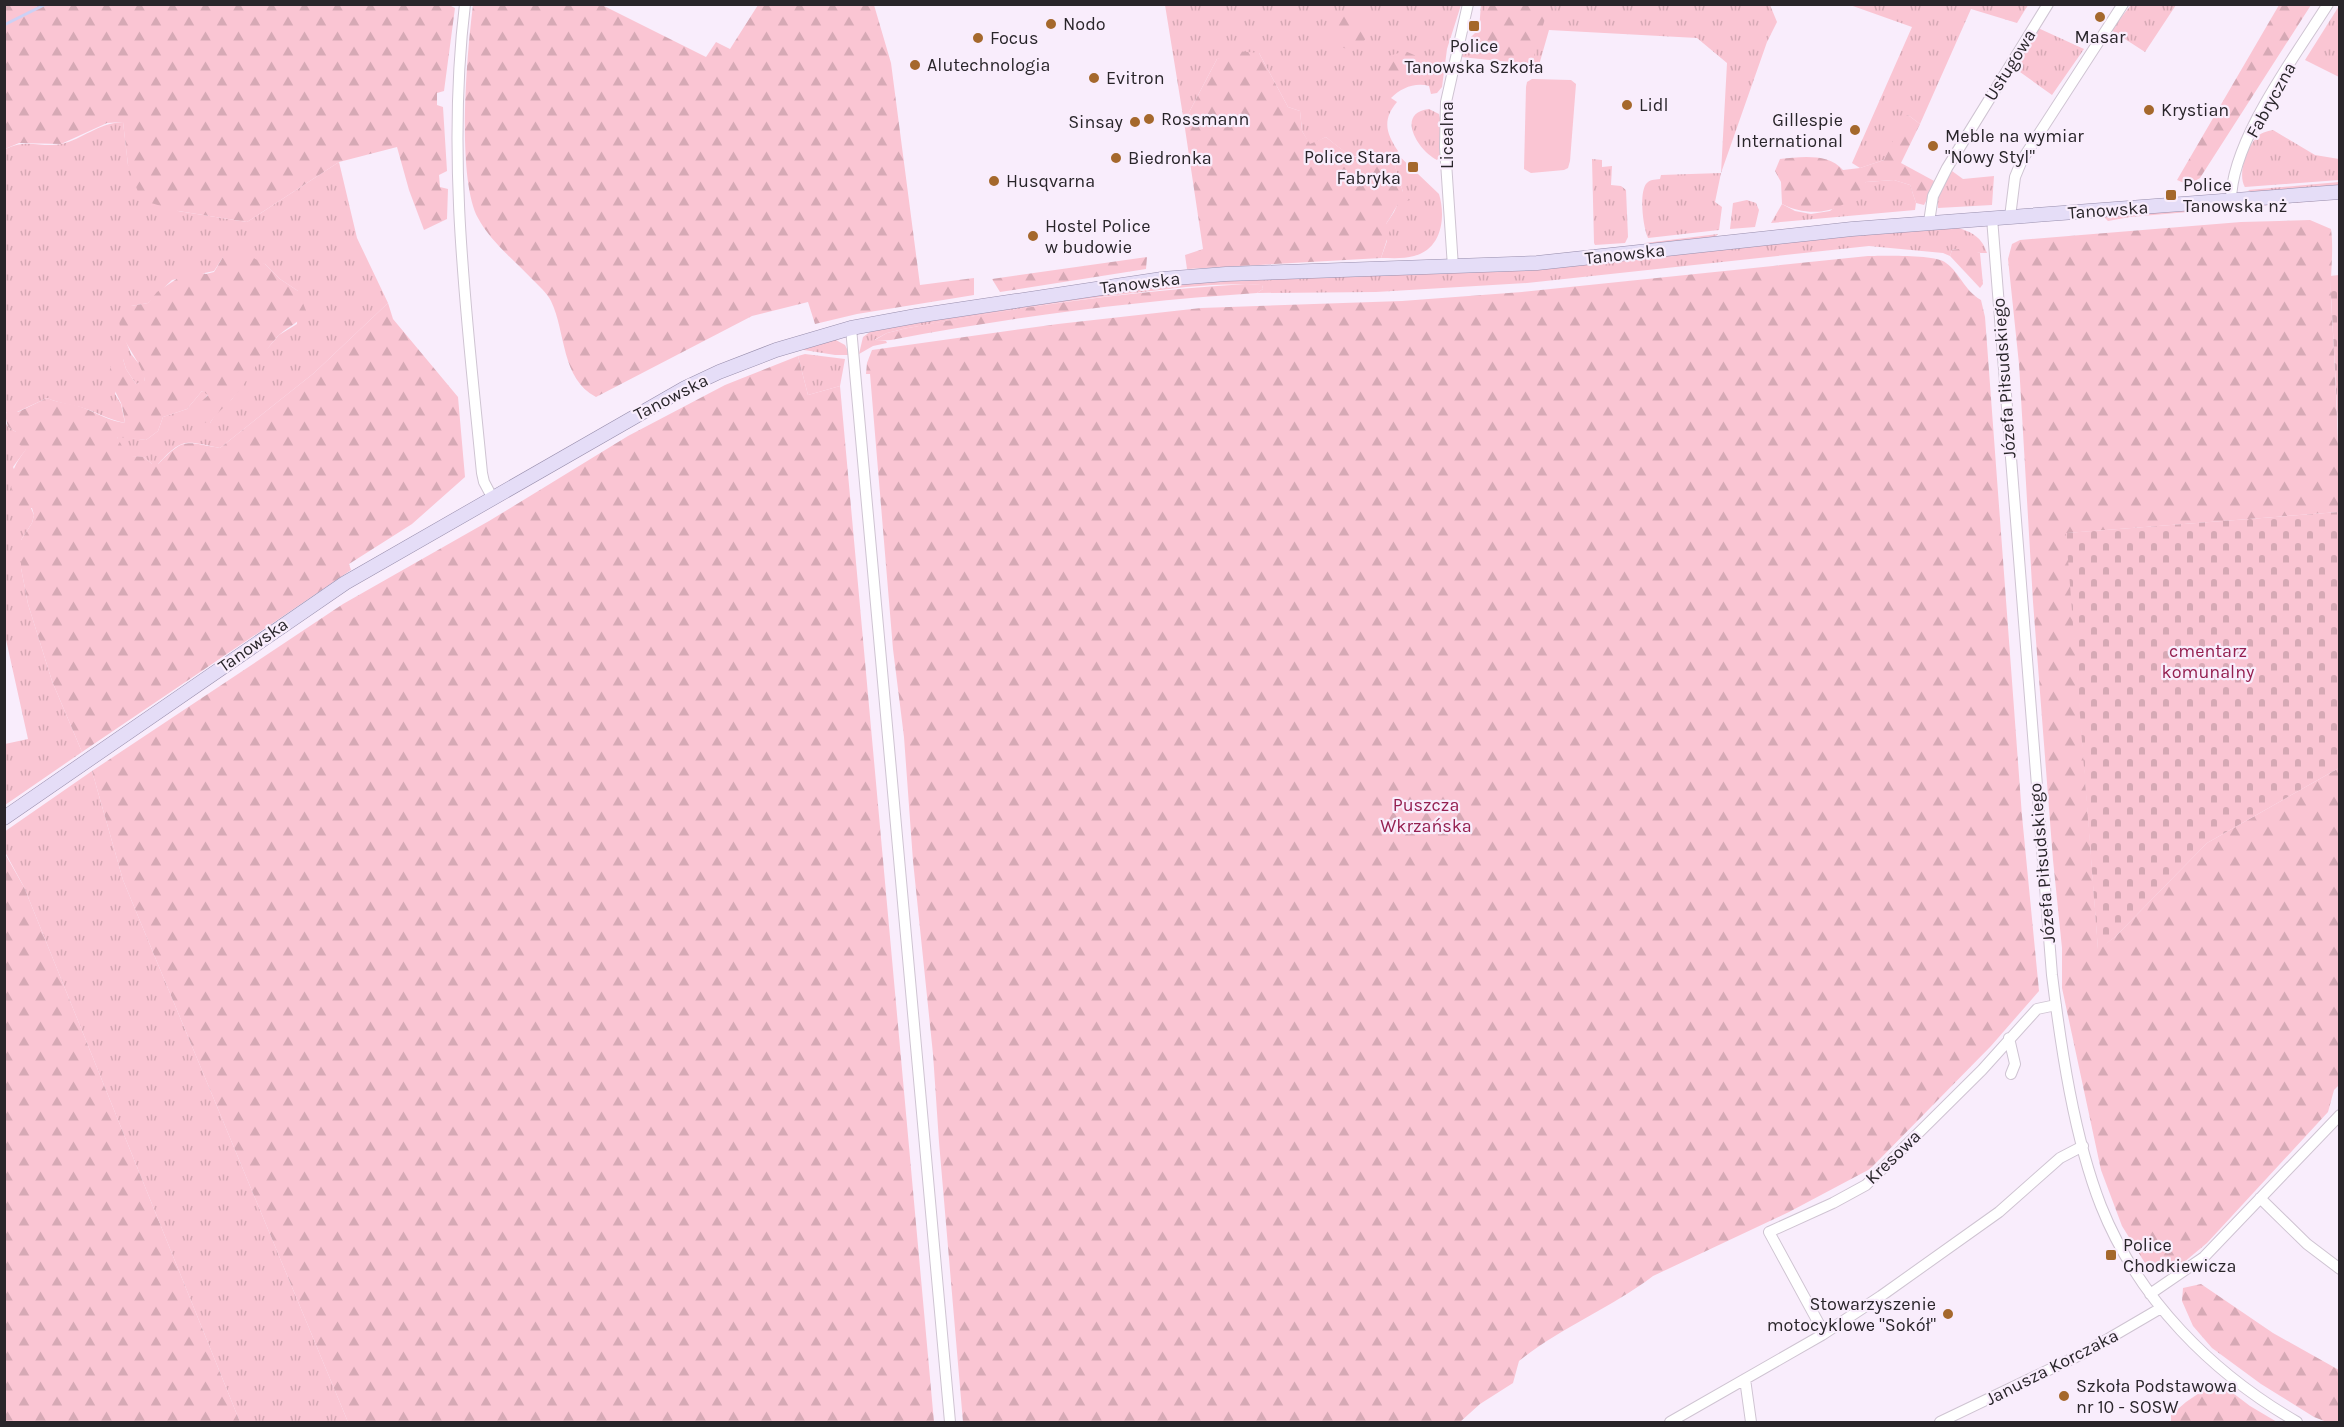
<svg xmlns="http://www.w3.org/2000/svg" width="2344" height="1427" font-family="Karla,sans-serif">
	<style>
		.grass { fill: url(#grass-tufts) }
		.forest { fill: url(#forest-firs) }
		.cemetery { fill: url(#cemetery-stones) }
		.park { fill: #fac5d3 }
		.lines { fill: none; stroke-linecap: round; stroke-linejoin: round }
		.stream { stroke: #ccd1f5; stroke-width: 3 }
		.minor-casing { stroke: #cfc4d2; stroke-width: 12 }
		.major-casing { stroke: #988eac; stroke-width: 15 }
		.minor { stroke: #fff; stroke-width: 10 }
		.major { stroke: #e5ddf7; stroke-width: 14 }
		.poi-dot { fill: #a5682c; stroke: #f9edfc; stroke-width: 2 }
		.labels { text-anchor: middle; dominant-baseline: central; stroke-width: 4.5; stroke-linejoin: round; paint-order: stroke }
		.poi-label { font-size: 18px; fill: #29252a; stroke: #f9edfc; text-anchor: start }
		.street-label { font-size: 18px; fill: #29252a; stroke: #f9edfc }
		.park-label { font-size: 18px; fill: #941f50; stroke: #f9edfc }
	</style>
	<defs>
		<pattern id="grass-tufts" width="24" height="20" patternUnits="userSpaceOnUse" patternTransform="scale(1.5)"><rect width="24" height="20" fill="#fac5d3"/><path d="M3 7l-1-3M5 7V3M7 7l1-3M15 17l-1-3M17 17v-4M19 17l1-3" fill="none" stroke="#d6a9b5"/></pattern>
		<pattern id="forest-firs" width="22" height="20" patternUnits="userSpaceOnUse" patternTransform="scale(1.5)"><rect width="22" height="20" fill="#fac5d3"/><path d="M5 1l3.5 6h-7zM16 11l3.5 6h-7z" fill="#d6a9b5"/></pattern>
		<pattern id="cemetery-stones" width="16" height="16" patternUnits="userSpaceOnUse" patternTransform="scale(1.5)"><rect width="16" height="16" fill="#fac5d3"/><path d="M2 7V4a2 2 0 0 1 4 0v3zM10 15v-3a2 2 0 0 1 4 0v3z" fill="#d6a9b5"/></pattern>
	</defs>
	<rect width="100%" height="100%" fill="#f9edfc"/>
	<path class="grass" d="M1557,4l213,1 7,17 -10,20 -46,131 -6,29 7,5 -3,23 -71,8c-5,-11 -9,-44 -2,-54 4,-5 8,-4 14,-5l1,-4 60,-2 6,-110 -30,-25 -148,-8 -10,35 -78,-8 10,-20 8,-8 2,-24h75l-1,5z
		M1165,5h296l-14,44 -5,38 -5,6 -6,1 -2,-8c-14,-4 -28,2 -38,12l6,4c-15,18 -11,31 1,49l-2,2 43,41c7,23 3,55 -25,62 -10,3 -22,2 -33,2l6,-17 -1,-17 8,-12 9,-20 -12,-39c-37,6 -36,8 -65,-16l-16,8 -8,-14 -2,-20 -12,-4 -29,-54 -42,6 -33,63z
		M1850,5h178l-11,18 -46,-14 -51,115 -12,-9 -24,45 -24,8 -8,-5 60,-136z
		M2131,5h45l-31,47 -34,-22z
		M2339,6v71l-34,-17z
		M2038,28l46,21 -32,46 -39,-28z
		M1429,109l10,5 2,8v33l-4,5c-19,-9 -42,-47 -8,-51z
		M123,122l5,43 50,46 69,11 92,-60 18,76 31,65 -74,70 -94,75c-35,-7 -37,-11 -62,16h-6l-8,-7 -24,-1 -3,-20 29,4 12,-9 5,-14 24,-8 15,-18 6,3 -5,7 7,22 8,-13 14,-11 28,-42 19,-22 18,-11 1,-33 -18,-12 -15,-15 -42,-7 -9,14 -42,9 -24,23 -17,3 -6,33 6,15 12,15 2,13 -9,2 -10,-15 -3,-10 -8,35 6,10 4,19c-16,-3 -30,-12 -45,-16 -12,-3 -22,-4 -33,-9l-30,14h-10l-2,3v-266c24,-11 35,-1 56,-5 23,-5 34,-20 62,-22z
		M2273,130l42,25 24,4v21l-94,7c-8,-13 2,-39 11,-49 4,-5 11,-7 17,-8z
		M1592,159l10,1v7l10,-1 -1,19 10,1 5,4 2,47 -3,6 -30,2 -1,-2z
		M1952,171l11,8 31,-3 -2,29 -54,3v-12z
		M1894,180l16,5 6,18 -1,7 -144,13 11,-19 13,7 16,3 19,-3 36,-29z
		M2339,182v5l-86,6 -5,-3z
		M2339,199l-209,18 -22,4 -3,-3v-2z
		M1747,200l9,3 3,7 -4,17 -25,2 3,-26z
		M1956,227c16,5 26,10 31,26 -12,1 -22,-5 -35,-3l-2,6 -7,-3 -74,-7 -342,37 -151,9 -119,1 6,-4 -1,-4c-42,-3 -86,3 -128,8 -78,9 -155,22 -231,36l-16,4 -13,7 12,1 1,2 -14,3 -14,8 4,-17 11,-8 254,-42z
		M1718,234l-5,5 -61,7 -7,-3z
		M834,339l11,6 5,10h-15l-31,-5 -1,-4z
		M805,354l40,5 -5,27 -32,9 -10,-39z
		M4,420l4,7 8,5 11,16 -14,19 21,48 -2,8 -11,17v28l7,36 24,77 30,71 -77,53v-61l23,-5 -23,-104z
		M92,771l31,109 225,542h-108l-216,-535 -19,-35 -1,-20z"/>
	<path class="forest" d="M447,4l8,4 -11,83 -7,2v12l6,2 4,64 -8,4 1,12 8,2 -1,30 -23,11 -15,-40 -12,-43 -58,15 -92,60 -69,-11 -37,-11 -13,-35 -5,-43 -16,1 -46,21 -42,-1 -14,6v-144z
		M473,5h129l104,52 10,-15 14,7 28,-44h116l17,58 29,222 54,-7v17l-117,19 -42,10 -7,-22 -56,14 -156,81c-35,-18 -30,-65 -45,-96 -4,-8 -12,-15 -18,-21 -18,-19 -43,-39 -55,-62 -22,-41 -11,-166 -5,-213z
		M1487,5h62l-17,58 -64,-11 13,-20z
		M2279,5h32l-111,173 -11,7 -12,-5z
		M1351,10l19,11c-1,16 -4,21 -18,29l-16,-4 -6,-15 10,-18z
		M1237,51l22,2 29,54 12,4 2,20 8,13 16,-7c29,23 28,24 65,16l12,39 7,8 -12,4 -12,20 4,6 -9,28 -194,11 -2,-14 18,-6 -19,-127 33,-63z
		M1405,51l16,7 1,14 -20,8 -13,-7 -5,-10 5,-7z
		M1908,115l12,9 -19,39 35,19 -12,23 -8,-2 -6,-18 -16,-5 -28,2c-18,31 -55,37 -84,22l-1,-22 -6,-11 5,-12c21,-2 48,-6 63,11l17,-2 24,-8 20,-43z
		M2310,220l21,9c3,22 -1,45 0,68 4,72 8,143 8,215l-272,21 31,416 17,-12 92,-94 132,-75v317l-5,5 -6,22 -121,131 -30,25 -15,3 -14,-3 -26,-42 -21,-56 -39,-182v-40l-9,-88 -20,-258 -14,-238 -11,-105 4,-15 8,-4 221,-18z
		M1965,248l15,5 3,31 -3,4 -30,-32 2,-6z
		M236,252l14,4 15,8 15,15 18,12 9,22c-9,10 -21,15 -30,24 -17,19 -28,43 -45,62 -7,8 -16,14 -22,24l-9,-1 -6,-6v-8l13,-13 -6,-4 -15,18 -24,8 -5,14 -12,9 -29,-3 5,9 -2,9 24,2 8,7h6c27,-27 26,-22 62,-16l94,-75 74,-70 5,16 65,78 7,80 -53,47 -63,40 2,6 -269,182 -30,-71 -24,-77 -7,-36v-28l11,-17 2,-8 -2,-7h-11l-8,-5c-4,-27 -2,-33 13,-54 -8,-4 -10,-8 -10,-17l-8,-5 -3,-12 2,-3h11l29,-14c14,6 25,5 37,10 14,6 26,13 41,15 -1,-6 -2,-14 -4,-20 -8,-17 -15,-24 -9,-43l11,-1 3,10 10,15 9,-3c-4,-24 -31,-43 -25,-69l11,-6 17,-3 9,-11 33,-22 16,4 8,-2 9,-15z
		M1868,256c15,0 68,-2 78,7 15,11 17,26 35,37l4,17 37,499 17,175 -48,55 -121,123 -81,43 -136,64c-42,32 -93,52 -134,85l-6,22 -33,21 -20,18h-497l-24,-280 -6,-88 -20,-193 -9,-124 -11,-88 -23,-275h-4l1,-11 5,-13 186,-26 143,-16 201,-7 120,-9z
		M1147,257l-1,12 -146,23 -8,-13z
		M1246,284l16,1 1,4 -6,4c-123,8 -245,24 -366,47l-18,1 14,-8 16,-4c114,-22 228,-38 343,-45z
		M798,356l10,39 32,-9 94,1036h-586l-225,-542 -31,-109 251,-167 146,-83 139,-85 97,-51z
		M4,852l20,35 216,535h-235z
		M2201,1284l72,49 66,37v52h-12l-13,-5 -53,-33 -49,-36 -19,-22 -11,-25 1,-13z
		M2217,1381l33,25 27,16h-106v-7l15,-13z"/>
	<path class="cemetery" d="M2339,275h1l-1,170 -9,-169z
		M2339,512v256l-132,75 -92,94 -17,13 -32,-417z"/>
	<path class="park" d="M1532,79l39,1 5,4 -6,77 -2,7 -4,2 -33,3 -7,-4 2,-82 1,-5z"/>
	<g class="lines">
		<path class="stream" d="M4,25l42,-21"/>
		<g class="minor-casing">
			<path id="minor" d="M465,4c-19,156 2,314 17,469l2,9 8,15
				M2231,201c0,-60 65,-146 97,-197
				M2010,217l5,-40 7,-17 101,-156
				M1992,218l60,757c9,73 22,162 49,231 37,93 111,167 196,216
				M1929,222l4,-26 14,-28 101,-164
				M1453,267l-8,-120 1,-45 22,-98
				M851,328l99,1094
				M2009,1038l6,26 -4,10
				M2260,1198l47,46 33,25
				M2150,1294l54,-37 136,-142
				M1824,1333l-55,-101 64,-29 33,-18 116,-115 55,-61 19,-4
				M1745,1379l6,43
				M1670,1422l152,-87 59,-39 118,-84 61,-54 23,-12
				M1940,1422l144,-69 77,-45"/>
		</g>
		<g class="major-casing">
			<path id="major" d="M4,818l341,-235 340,-195 34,-16 57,-22 75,-22 65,-12 246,-37 64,-5 311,-11 315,-34 488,-37"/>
		</g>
		<use href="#minor" class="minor"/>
		<use href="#major" class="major"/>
	</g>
	<g class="poi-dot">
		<circle cx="2100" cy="17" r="6"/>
		<circle cx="1051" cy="24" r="6"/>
		<rect x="1468" y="20" width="12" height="12" rx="3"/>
		<circle cx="978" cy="38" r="6"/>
		<circle cx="915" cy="65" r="6"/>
		<circle cx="1094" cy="78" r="6"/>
		<circle cx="1627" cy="105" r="6"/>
		<circle cx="2149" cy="110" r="6"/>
		<circle cx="1149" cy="119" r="6"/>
		<circle cx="1135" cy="122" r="6"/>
		<circle cx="1855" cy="130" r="6"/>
		<circle cx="1933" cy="146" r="6"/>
		<circle cx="1116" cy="158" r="6"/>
		<rect x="1407" y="161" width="12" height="12" rx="3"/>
		<circle cx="994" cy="181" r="6"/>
		<rect x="2165" y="189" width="12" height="12" rx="3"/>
		<circle cx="1033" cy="236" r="6"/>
		<rect x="2105" y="1249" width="12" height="12" rx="3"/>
		<circle cx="1948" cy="1314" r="6"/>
		<circle cx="2064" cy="1396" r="6"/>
	</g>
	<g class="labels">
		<g class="poi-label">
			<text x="1063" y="24">Nodo</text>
			<text x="2100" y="37" text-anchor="middle">Masar</text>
			<text x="990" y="38">Focus</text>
			<text x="1474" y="46" text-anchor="middle">Police<tspan x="1474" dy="21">Tanowska Szkoła</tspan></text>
			<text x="927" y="65">Alutechnologia</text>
			<text x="1106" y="78">Evitron</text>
			<text x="1639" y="105">Lidl</text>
			<text x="2161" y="110">Krystian</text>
			<text x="1161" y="119">Rossmann</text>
			<text x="1843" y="120" text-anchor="end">Gillespie<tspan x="1843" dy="21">International</tspan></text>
			<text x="1123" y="122" text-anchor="end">Sinsay</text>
			<text x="1945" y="136">Meble na wymiar<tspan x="1945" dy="21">"Nowy Styl"</tspan></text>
			<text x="1401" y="157" text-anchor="end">Police Stara<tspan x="1401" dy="21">Fabryka</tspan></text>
			<text x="1128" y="158">Biedronka</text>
			<text x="1006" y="181">Husqvarna</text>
			<text x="2183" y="185">Police<tspan x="2183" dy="21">Tanowska nż</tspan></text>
			<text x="1045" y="226">Hostel Police<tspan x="1045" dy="21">w budowie</tspan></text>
			<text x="2123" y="1245">Police<tspan x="2123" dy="21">Chodkiewicza</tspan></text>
			<text x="1936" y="1304" text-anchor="end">Stowarzyszenie<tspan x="1936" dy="21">motocyklowe "Sokół"</tspan></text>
			<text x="2076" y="1386">Szkoła Podstawowa<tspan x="2076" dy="21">nr 10 - SOSW</tspan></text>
		</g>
		<g class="street-label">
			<text transform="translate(2010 65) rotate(-58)">Usługowa</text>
			<text transform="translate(2271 100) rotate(-61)">Fabryczna</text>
			<text transform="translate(1447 135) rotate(-90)">Licealna</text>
			<text transform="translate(2108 210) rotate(-4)">Tanowska</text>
			<text transform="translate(1625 254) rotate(-6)">Tanowska</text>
			<text transform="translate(1140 283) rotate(-7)">Tanowska</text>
			<text transform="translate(2004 378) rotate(-94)">Józefa Piłsudskiego</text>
			<text transform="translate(671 397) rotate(-27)">Tanowska</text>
			<text transform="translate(253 645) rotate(-35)">Tanowska</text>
			<text transform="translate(2042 863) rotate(-95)">Józefa Piłsudskiego</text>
			<text transform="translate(1893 1157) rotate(-44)">Kresowa</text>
			<text transform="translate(2052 1367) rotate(-27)">Janusza Korczaka</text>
		</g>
		<g class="park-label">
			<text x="2208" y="651">cmentarz<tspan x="2208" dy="21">komunalny</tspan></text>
			<text x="1426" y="805">Puszcza<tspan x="1426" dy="21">Wkrzańska</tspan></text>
		</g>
	</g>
	<rect width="2344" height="1427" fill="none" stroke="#29252a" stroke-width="12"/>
</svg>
